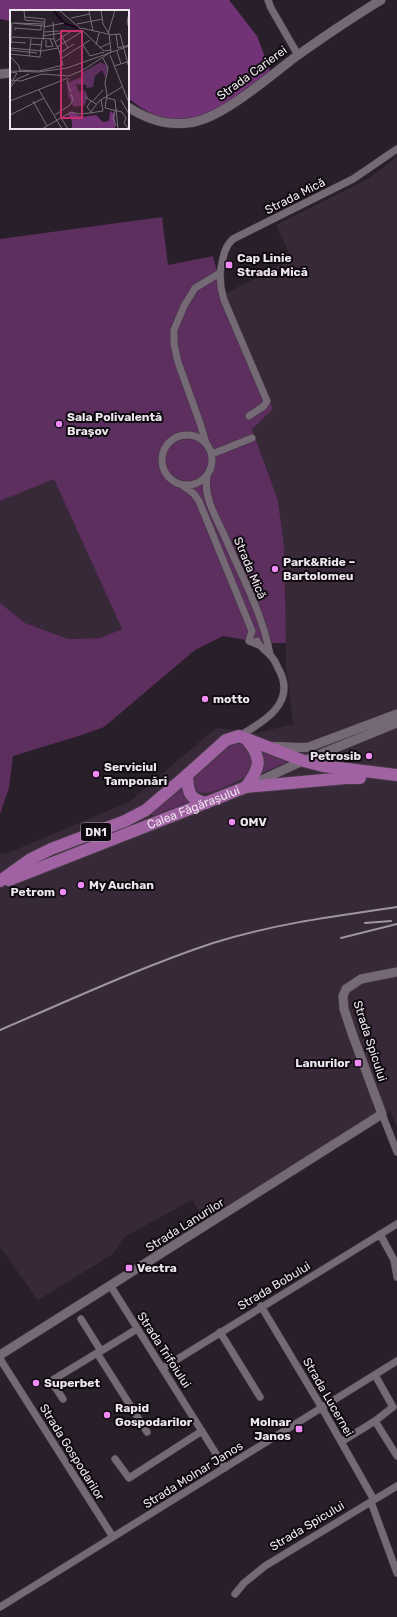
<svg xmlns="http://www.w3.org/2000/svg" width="397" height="1617" font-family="Rubik,sans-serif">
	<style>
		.built { fill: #382938 }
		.green { fill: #5c2f5e }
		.forest { fill: #713375 }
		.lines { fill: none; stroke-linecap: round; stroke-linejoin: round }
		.minor-casing { stroke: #423942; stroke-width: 8 }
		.tertiary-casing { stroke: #423942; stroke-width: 10 }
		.primary-casing { stroke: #423942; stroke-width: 14 }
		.minor { stroke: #766976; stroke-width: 7 }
		.tertiary { stroke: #766976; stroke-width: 9 }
		.primary { stroke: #a162a4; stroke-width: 12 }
		.rail { stroke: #9e969f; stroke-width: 2 }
		.poi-dot { fill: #f08bf5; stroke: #0f0a0f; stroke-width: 1.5 }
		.labels { text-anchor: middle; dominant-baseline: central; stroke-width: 4; stroke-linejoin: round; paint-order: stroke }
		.shield { fill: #0f0a0f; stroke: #aaa4ab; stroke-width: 1 }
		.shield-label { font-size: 11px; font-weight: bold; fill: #ede6ee }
		.street-label { font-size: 12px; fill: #ede6ee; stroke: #0f0a0f }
		.poi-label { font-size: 12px; font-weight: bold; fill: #ede6ee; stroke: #0f0a0f; text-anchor: start }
		.inset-river { fill: none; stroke: #1d0120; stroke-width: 2 }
		.inset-road { fill: none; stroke: #776f78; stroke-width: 1 }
		.view { fill: #c62d6a; fill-opacity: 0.15; stroke: #c62d6a; stroke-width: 2 }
		.inset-edge { fill: none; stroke: #ede6ee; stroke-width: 2 }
	</style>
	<rect width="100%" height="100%" fill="#291f2a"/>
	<path class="built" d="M397,157v971l-7,-18 -183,113 -15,-23 -68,37 -11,17 -75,46 -38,-53v-393l8,-1 121,-51 87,-74 41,5 36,-9 -7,-61 -2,-117 -6,-45 -26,-72 -29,-134 69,-36 -16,-34 92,-46z
		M54,478l68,151 -22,9 -32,1 -43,-16 -25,-20v-102z"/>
	<path class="green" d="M162,217l6,48 45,-9 10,39 50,114 -21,20 26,72 6,45 2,97h-22l-41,-7 -28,14 -91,77 -22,8 -69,21 -4,32 -9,26v-211l25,20 43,16 32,-1 22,-9 -68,-150 -54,22v-262z
		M237,742c18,8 16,14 14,31 -7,6 -38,21 -47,20 -4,0 -8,-2 -11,-6v-11l34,-32z
		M258,749l32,12 -30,13z
		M181,785l4,12 4,5 -36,14 -2,-4z"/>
	<path class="forest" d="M0,0h229l28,36 13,35c-19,15 -62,48 -85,49 -7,1 -19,-1 -25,-3 -11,-3 -23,-12 -32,-19v-87h-117v10l-11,-2z"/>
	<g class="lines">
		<g class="minor-casing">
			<path id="minor" d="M268,0l3,8 27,47
				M220,273l1,15 3,12 43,101 -3,5 -15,10
				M162 460a25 25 0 1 1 50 0a25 25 0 1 1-50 0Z
				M206,443l-6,-20 -22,-61 -4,-18v-14l10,-24 11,-18 25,-15c3,-13 3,-25 13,-34l120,-60 44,-30
				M212,454l40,-16
				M207,477c-4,20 10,42 18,60 16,38 38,77 45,118
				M182,485l12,9 5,7 53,130 -3,10 10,4
				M239,736c25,-14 59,-34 39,-68 -2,-5 -5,-10 -8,-13 -5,-5 -10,-8 -13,-14
				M382,1114l15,38
				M380,1234l14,26 3,17
				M110,1285l115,183
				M261,1306l61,102 52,92
				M81,1319l20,32 36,-22
				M220,1332l40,65
				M101,1351l-4,2 50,79
				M0,1359l113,178
				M163,1368l234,-144
				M375,1375l18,32 -18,14 22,35
				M63,1399l-12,-18 46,-28
				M341,1442l34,-21
				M115,1459l14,19 73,-47
				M371,1502l26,71
				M235,1594l9,-11 21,-17 132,-80
				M0,1607l397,-246"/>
		</g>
		<g class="tertiary-casing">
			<path id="tertiary" d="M0,74l11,-1
				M128,107c20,13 42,20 66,15 31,-6 77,-47 104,-67 27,-19 55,-38 83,-55
				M270,747c13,-2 26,2 39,0l88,-33
				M253,784l43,-20 101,-41
				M0,1355l382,-241 -29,-78 -9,-27 -1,-13 3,-7 15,-10 36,-7"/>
		</g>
		<g class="primary-casing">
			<g id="primary">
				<path d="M187,775c1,16 1,24 19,28"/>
				<path d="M246,787c14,-19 17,-28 1,-47"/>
				<path id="s1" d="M9,880l237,-93 100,-9h14"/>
				<path d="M0,881l31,-22 20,-10 74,-28 21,-11 41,-35 39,-35 13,-4 65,25 19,5 74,9"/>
			</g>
		</g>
		<use href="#minor" class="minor"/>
		<use href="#tertiary" class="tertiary"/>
		<use href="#primary" class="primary"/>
		<path class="rail" d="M365,923l26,-2
			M341,938l56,-14
			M0,1030c70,-30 141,-63 213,-87 60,-19 122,-27 184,-36"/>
	</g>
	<g class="poi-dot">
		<rect x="225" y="261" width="8" height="8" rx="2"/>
		<circle cx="59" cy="424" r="4"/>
		<circle cx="275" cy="569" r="4"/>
		<circle cx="205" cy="699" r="4"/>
		<circle cx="369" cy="756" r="4"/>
		<circle cx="96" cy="774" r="4"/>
		<circle cx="232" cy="822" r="4"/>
		<circle cx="81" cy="885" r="4"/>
		<circle cx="63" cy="892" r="4"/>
		<rect x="354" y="1059" width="8" height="8" rx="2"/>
		<rect x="125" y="1264" width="8" height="8" rx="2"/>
		<circle cx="36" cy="1383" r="4"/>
		<circle cx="107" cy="1415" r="4"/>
		<rect x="295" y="1425" width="8" height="8" rx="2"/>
	</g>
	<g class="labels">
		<rect class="shield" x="81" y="823" width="30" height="18" rx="3"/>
		<g class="shield-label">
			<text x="96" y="832">DN1</text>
		</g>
		<g class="street-label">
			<text transform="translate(252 73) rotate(-36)">Strada Carierei</text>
			<text transform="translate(295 196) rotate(-27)">Strada Mică</text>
			<text transform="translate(250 568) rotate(67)">Strada Mică</text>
			<text stroke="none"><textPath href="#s1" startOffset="198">Calea Făgărașului</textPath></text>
			<text transform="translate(370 1041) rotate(72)">Strada Spicului</text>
			<text transform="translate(185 1225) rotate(-32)">Strada Lanurilor</text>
			<text transform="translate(274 1286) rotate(-31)">Strada Bobului</text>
			<text transform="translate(164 1350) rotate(57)">Strada Trifoiului</text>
			<text transform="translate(328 1397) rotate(60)">Strada Lucernei</text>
			<text transform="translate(72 1452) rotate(58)">Strada Gospodarilor</text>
			<text transform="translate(193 1475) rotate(-32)">Strada Molnar Janos</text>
			<text transform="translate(307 1526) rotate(-31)">Strada Spicului</text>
		</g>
		<g class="poi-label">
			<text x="237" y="258">Cap Linie<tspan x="237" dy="14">Strada Mică</tspan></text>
			<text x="67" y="417">Sala Polivalentă<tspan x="67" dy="14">Brașov</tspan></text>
			<text x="283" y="562">Park&amp;Ride –<tspan x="283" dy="14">Bartolomeu</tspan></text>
			<text x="213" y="699">motto</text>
			<text x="361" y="756" text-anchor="end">Petrosib</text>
			<text x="104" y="767">Serviciul<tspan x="104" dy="14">Tamponări</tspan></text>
			<text x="240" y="822">OMV</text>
			<text x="89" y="885">My Auchan</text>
			<text x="55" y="892" text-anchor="end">Petrom</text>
			<text x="350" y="1063" text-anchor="end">Lanurilor</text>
			<text x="137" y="1268">Vectra</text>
			<text x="44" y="1383">Superbet</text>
			<text x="115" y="1408">Rapid<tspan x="115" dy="14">Gospodarilor</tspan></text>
			<text x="291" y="1422" text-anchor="end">Molnar<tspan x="291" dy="14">Janos</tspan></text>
		</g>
	</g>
	<g transform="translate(10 10)">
		<rect width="119" height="119" fill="#291f2a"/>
		<path d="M91,52l7,5 -3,10 -3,-7 -7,6 -2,11 -6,1 -1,-3 -10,-1 3,8 6,-2 3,7 -3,8 -11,2 -6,-11 -1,-13 15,-6 1,-5z" fill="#5c2f5e"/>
		<path d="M100,101l5,3v15h-43v-8l-4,-7 3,-2 11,5 14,-2 7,7 6,-1z" fill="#713375"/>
		<path class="inset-river" d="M43,0l11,13 14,5"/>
		<path class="inset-road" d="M14,0l1,10 19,2M49,0l22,19M91,0l2,14 5,8M79,1l4,20M119,1l-2,12 2,4M15,7l20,2 -2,21M61,8l19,-4M43,12l1,17 3,8M5,13l29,1M67,14l26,-5M34,17l20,-4M71,18l27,6 7,-24M5,20v-2l26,2v-4M72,20l22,21 7,-1M34,22l15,-1M99,23l2,19M106,24l2,14 11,-3M99,25l11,-1 9,34M33,26l18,-3 1,4M1,27l1,-14 32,3M52,27l6,11M36,30v7l7,-1 -3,-7M1,32l15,1M45,32l15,-10M20,34l12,1M73,35l7,11 14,-4M86,35l3,-12M47,37l26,-16M0,38l2,-11 42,2M0,38l32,3 16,-3M89,38l11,-5M0,40l27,3M107,41l4,13M50,43l14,-9M0,44l30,3M100,45l19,48M0,46l9,10 1,6M19,46l2,-17M30,47l2,-17M52,48l28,-18M93,48l5,10 -3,15 2,12 -2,13 17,4 4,6 -2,5 5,6M104,56l13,-4M10,60l19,1 24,-6 -5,-18M0,61l28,1 29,-4 62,-22M0,62l7,1 -7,13M59,69l-2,3 4,10M0,70l11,1 21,-7 27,2 14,-6 28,-18M0,78l7,-9 12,-5M29,80l23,39M75,87l11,7M97,88l8,2 3,29M111,90l8,14M0,91l58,-23M23,91l14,25M81,91l-4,6 4,5M82,92l11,-12M105,101l-2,7 3,8M80,103l13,-2 -2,-11M0,105l34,-17M45,105l15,-10 3,-5 -2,-6M51,108l7,11M32,119l29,-17 9,2 10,-1 9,-12 23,-14"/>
		<path class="view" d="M51,21h21v87h-21z"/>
		<rect width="119" height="119" class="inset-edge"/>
	</g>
</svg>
